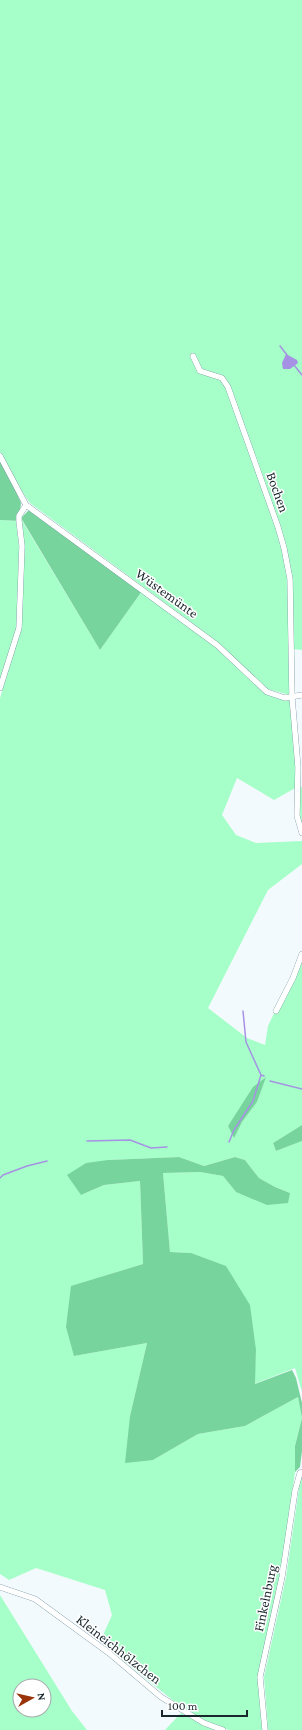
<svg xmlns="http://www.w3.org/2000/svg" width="302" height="1730" font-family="'Crimson Pro',serif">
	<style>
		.green { fill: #a6ffc8; fill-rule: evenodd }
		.forest { fill: #78d49d }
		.water { fill: #a692e4 }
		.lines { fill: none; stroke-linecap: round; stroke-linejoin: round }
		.stream { stroke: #a692e4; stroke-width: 1.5 }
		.street-casing { stroke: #608391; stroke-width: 6 }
		.street { stroke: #fff; stroke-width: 5.5 }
		.labels { text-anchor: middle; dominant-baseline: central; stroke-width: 3; stroke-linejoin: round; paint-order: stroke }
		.street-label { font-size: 14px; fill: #19272d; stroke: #fff }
	</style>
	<rect width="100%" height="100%" fill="#f3fafd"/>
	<path class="green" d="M0,0h302v650l-10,-1 -2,46 -23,-6 -49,-45 -26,-21 -162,-120 -27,-39 -3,-8z
		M21,519l79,131 42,-59 48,33 77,68 25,5 6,90h4v41h-2l-3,-41 -23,13 -37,-22 -15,37 14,20 20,8 46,-2v23l-34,26 -60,118 39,30 18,7 3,-19 34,-72v171l-29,18 3,8 26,-10v251l-7,-24 -41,16 2,-34 -65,-97 -21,-1 -7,-79 37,-1 23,4 13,16 54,1 -15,-6 -16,-9 -14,-18 -10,-3 -31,9 -25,-9 -71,3 -27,35 23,-10 36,-4 3,83 -42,13 -27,79 73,-13 -17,73 23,44 45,-26 47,-8 53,-29 4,21 -7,28v26l-14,104 -22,101 4,53h-34l-24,-9 -20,-11 -85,-68 12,-27 -7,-25 -69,-22 -27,12 -9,-6v-876l21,-69 3,-82zM265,1077l-8,25 -15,20 -8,15 -6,-11z
		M0,520l16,1 3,26 -2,81 -17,53z
		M301,1475h1v255h-34l-4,-53 22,-100z
		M0,1595l72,116 15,19h-87zM20,1686h24v24h-24z
		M181,1713l21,11 15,6h-52z"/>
	<path class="forest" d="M0,456l21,47 -2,18 -19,-1z
		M29,510l113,81 -42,59 -79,-132z
		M266,1077l-9,25 -15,20 -8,16 -6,-12 25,-39z
		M302,1125v16l-26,10 -3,-8z
		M179,1157l25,9 31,-9 10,3 14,18 16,9 15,6 -2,10 -21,2 -31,-13 -13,-16 -23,-4 -37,1 7,79 21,1 35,13 24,39 6,45 -1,34 37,-14 4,8 6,25v48l-2,16 -5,5v-26l7,-28 -4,-21 -53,29 -47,8 -45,26 -28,3 5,-47 17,-73 -73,13 -8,-29 5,-41 72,-22 -3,-83 -36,4 -23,10 -14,-20 19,-12 22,-3z"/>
	<path class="water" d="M286,354l11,6 1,3 -8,6h-7l-1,-6z"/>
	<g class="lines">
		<path class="stream" d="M280,346l7,9
			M294,365l8,10
			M243,1011l3,31 15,33
			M270,1081l32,8
			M87,1141l43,-1 21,8 16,-1
			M229,1142l5,-12 19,-29 8,-26 3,1
			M0,1178l3,-3 24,-9 20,-5"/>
		<g class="street-casing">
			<path id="street" d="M193,356l7,15 22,7 6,9 50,140 6,21 6,31 2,118 6,70 -1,49 5,17
				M0,456l26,49 191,140 50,47 18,6 17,-3
				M0,688l19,-60 3,-82 -3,-25v-5l7,-11
				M276,1011l17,-33 9,-24
				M0,1587l35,12 74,54 52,44 43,26 19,7
				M265,1730l-5,-53 22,-100 13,-86 5,-18 2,-1"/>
		</g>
		<use href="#street" class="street"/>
	</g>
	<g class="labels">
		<g class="street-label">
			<text transform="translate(278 492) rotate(70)">Bochen</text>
			<text transform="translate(167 593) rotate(36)">Wüstemünte</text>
			<text transform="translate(265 1598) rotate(-78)">Finkelnburg</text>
			<text transform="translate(119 1649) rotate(38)">Kleineichhölzchen</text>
		</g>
	</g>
	<g transform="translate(32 1698) rotate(82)"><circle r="19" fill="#ffffff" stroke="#a3a9ab"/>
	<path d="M0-3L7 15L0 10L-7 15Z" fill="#99330a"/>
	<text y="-6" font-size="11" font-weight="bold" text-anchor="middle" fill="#19272d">N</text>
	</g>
	<path d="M162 1710v6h85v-6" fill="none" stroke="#19272d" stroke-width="2"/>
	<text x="168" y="1710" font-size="12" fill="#19272d" stroke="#ffffff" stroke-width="3" paint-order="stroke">100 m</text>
</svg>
